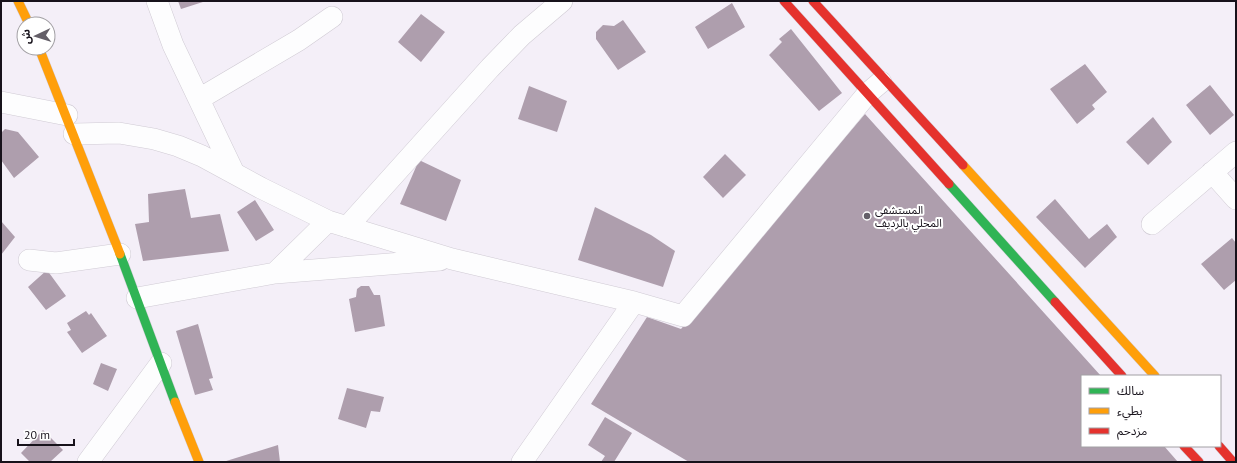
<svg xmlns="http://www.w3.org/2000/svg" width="1237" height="463" font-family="'PT Sans','Noto Sans Arabic',sans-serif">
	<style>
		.building { fill: #ae9ead }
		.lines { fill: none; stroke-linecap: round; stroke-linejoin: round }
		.street-casing { stroke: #d0cbd4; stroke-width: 22 }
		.fast-casing { stroke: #d0cbd4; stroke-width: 10 }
		.slow-casing { stroke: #d0cbd4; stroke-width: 10 }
		.jam-casing { stroke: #d0cbd4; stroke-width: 10 }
		.street { stroke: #fdfdfe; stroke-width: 21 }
		.fast { stroke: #30b455; stroke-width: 9 }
		.slow { stroke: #ff9f0a; stroke-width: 9 }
		.jam { stroke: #e5322d; stroke-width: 9 }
		.poi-dot { fill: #645f68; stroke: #fff; stroke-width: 1.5 }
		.labels { text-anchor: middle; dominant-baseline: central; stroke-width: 4; stroke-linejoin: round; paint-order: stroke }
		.poi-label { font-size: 11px; fill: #17121b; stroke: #fff; text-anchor: start }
	</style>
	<rect width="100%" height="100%" fill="#f4eff8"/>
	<path class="building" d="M178,1h28l-25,8z
		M732,3l13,24 -37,22 -13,-22z
		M421,14l24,18 -24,30 -23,-20z
		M623,20l23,32 -28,18 -22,-31v-7l7,-7 11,1z
		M791,29l51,64 -23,18 -50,-56 13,-13 -3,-3z
		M1085,64l22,28 -15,13 3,4 -18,15 -27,-35z
		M1210,85l24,30 -24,20 -24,-30z
		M529,86l38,15 -10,31 -39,-13z
		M865,114l236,262h-19v70h82l14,16h-489l-98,-58 56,-87 34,12z
		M1153,117l19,25 -24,23 -22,-23z
		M5,129l13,3 21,25 -25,21 -13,-18v-27z
		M725,154l21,21 -23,23 -20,-21z
		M419,160l42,20 -15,41 -46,-17z
		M185,189l6,29 29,-4 9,37 -86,10 -8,-37 14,-2 -1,-28z
		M1055,199l34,40 18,-15 10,13 -32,31 -49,-51z
		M255,200l19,30 -18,11 -19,-29z
		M595,207l56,28 24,16 -12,36 -85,-27z
		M1,221l14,16 -14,18z
		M1232,238l4,5v37l-12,10 -23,-26z
		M47,270l19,26 -20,14 -18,-23z
		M361,286h8l5,9h6l5,31 -30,6 -6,-33 7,-2 1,-8z
		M86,311l3,4 2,-2 16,23 -25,17 -15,-21 4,-2 -4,-7z
		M198,324l15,54 -4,1 4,11 -18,5 -19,-64z
		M101,363l16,6 -9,22 -15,-7z
		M347,388l37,9 -4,15 -9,-1 -5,17 -28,-9z
		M605,417l27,16 -18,29h-13l4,-6 -17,-11z
		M43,430l20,20 -13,12h-20l-9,-9z
		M278,445l2,17h-57z"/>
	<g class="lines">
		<g class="street-casing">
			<path id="street" d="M157,1l16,44 61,128
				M199,99l100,-59 33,-23
				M1,102l66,13
				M74,134l45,-1 35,6 24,7 24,10 59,32 67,33 124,38 182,43 49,14 185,-223 13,-11
				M1212,172l24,27
				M1152,224l84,-72
				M347,227l143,-159 32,-33 40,-34
				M29,260l27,3 64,-9
				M275,273l53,-52
				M137,298l138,-25 165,-13
				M88,462l73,-99
				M522,462l112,-160"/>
		</g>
		<g class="fast-casing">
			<path id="fast" d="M949,184l106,118
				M120,254l55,148"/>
		</g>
		<g class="slow-casing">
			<path id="slow" d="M18,1l11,23
				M39,48l81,206
				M963,165l192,211
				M175,402l24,60"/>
		</g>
		<g class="jam-casing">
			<path id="jam" d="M784,1l165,183
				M813,1l150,164
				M1055,302l67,74
				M1184,446l15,16
				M1219,446l14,16"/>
		</g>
		<use href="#street" class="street"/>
		<use href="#fast" class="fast"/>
		<use href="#slow" class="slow"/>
		<use href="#jam" class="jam"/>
	</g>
	<circle class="poi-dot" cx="867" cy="216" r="4"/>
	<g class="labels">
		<g class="poi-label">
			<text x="875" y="210">المستشفى<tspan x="875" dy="13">المحلي بالرديف</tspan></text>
		</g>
	</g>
	<rect width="1237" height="463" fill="none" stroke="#17121b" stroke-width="4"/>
	<rect x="1081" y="375" width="140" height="72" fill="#ffffff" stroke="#a2a0a4"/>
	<rect x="1089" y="388" width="20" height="6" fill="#30b455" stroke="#a2a0a4"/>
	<text x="1117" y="395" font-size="12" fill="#17121b">سالك</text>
	<rect x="1089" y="408" width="20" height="6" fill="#ff9f0a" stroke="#a2a0a4"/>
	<text x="1117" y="415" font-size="12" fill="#17121b">بطيء</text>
	<rect x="1089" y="428" width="20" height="6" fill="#e5322d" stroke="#a2a0a4"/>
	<text x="1117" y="435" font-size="12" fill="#17121b">مزدحم</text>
	<g transform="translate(36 36) rotate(266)"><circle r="19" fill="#ffffff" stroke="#a2a0a4"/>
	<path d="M0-3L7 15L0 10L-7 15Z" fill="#645f68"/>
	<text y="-6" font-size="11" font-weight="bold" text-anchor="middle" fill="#17121b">ش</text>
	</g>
	<path d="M18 439v6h56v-6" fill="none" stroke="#17121b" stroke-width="2"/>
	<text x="24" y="439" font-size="12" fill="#17121b" stroke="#ffffff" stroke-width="3" paint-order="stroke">20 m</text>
</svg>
